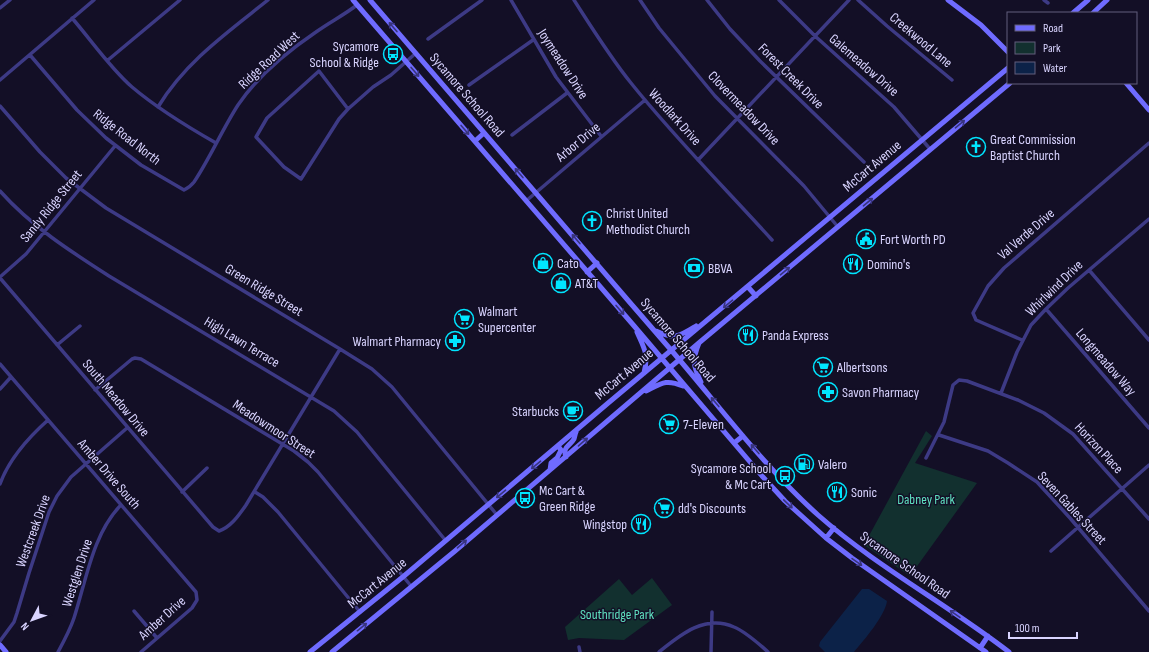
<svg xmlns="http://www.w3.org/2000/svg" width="1149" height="652" font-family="'Sofia Sans Condensed',sans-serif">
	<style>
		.green { fill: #12302f }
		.water { fill: #0c2248 }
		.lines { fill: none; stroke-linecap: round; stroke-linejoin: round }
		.street { stroke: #3d3a85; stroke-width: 3.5 }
		.secondary { stroke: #6f6bff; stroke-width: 5 }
		.oneway { stroke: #38347d }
		.labels { text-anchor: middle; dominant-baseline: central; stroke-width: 3; stroke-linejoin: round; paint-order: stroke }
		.street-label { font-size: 14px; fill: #d9d4ff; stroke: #130f26 }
		.poi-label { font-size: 14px; fill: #d9d4ff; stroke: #130f26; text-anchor: start }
		.park-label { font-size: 14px; fill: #5fe0c0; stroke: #130f26 }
	</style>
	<rect width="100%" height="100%" fill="#130f26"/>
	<path class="green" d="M926,431l6,5 -17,27 62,20 -67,93 -46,-31z
		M652,578l20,27 -48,35 -45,-2 -11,2 -3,-13 54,-48 13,16z"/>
	<path class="water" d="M862,589h7l18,12c-2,15 -23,39 -33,51h-29l-6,-6 1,-4z"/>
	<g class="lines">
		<path class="street" d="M511,0l45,77 45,59
			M574,0c18,28 36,57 57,83 44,55 94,105 141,157
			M640,0l19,28 56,68 89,90 34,41
			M707,0l23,29 30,32 104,101
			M779,0l36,36 79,71 36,42
			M858,0l29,26 65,54
			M1044,0l4,3
			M0,8l10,-8
			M72,18c19,22 39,51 60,69 26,22 54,39 84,56
			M428,39l54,-39
			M30,55l47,55 29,28 35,27 43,25c4,-2 7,-4 10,-8 16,-24 28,-52 44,-77 19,-28 50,-54 78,-73 14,-10 28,-17 41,-27
			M108,60l72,-60
			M0,80l94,-80
			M469,85l64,-45
			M0,106l40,46 26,26 40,30 234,141 32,20 20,18 105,128
			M158,107c27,-45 70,-75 110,-107
			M348,109l-29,-38 -52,47 -11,19 28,30 17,12 38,-60 9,-10 25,-22 18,-12 25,-22
			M512,135l55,-42
			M698,160l151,-160
			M0,191c31,35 70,60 109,85l225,135 23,21 89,109
			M526,201l119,-101
			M1089,270l60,70
			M0,277l26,-23 89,-108
			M0,278l213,249 6,4c12,-4 20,-16 27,-26l94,-156
			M1046,309l103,119
			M1022,340l-46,-20 -3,-7 15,-27 16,-18 145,-125
			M57,345l23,-19
			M0,364l196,228 1,8 -5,8 -51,44
			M0,389l11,-12
			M95,390l37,-31 3,-1 6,1 153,92 14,11 10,10 93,114
			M1001,393l16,-41 14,-27 15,-16 22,-21 81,-69
			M939,435l49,16 20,12 29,19 33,36 79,93
			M926,458l18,-36 9,-37 6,-5 8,1 51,19 26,13 29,21 76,85
			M0,484c9,-25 29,-47 48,-64
			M182,492l25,-24
			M255,492l8,5 15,15 82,100
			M1051,551l98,-86
			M134,611l23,27
			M0,641l14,-19 3,-9 12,-40 20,-61 8,-16 14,-19 56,-49
			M579,647l1,5
			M58,652c6,-11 12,-22 16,-34 12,-37 19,-85 47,-113
			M659,652c21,-17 46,-38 75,-25 12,5 24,16 34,25
			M711,652l1,-40"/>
		<path class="secondary" d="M353,0l282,327 127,149 23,25 41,37 26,20 134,94
			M370,0c98,114 196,229 295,343 50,57 96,121 153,172 59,52 129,89 191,137
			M948,0l33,25 27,27
			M1073,13l15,-13
			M1093,13l14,-13
			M1126,83l23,27
			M475,141l9,-8
			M587,272l10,-9
			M748,287l8,9
			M656,331c19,9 24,5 40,-5
			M637,332c7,16 12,22 7,41
			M699,343c-7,17 -6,23 2,39
			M646,391c16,-8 20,-12 37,-5
			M734,443l9,-7
			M566,457c-4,-10 4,-11 8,-18 1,-3 1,-5 2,-7
			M550,470l1,-7 6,-5 4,-8 -3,-4
			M826,538l8,-10
			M0,645l6,7
			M980,648l8,-12
			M310,652l94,-76 203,-172 401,-336
			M332,652l123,-101 245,-209 310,-259"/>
	</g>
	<defs><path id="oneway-shaft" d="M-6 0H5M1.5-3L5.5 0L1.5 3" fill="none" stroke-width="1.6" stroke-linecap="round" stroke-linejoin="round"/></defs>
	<g class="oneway">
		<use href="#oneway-shaft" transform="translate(393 27) rotate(-131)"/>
		<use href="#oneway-shaft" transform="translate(415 72) rotate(49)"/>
		<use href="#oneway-shaft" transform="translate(960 124) rotate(-40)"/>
		<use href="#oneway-shaft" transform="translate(465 130) rotate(49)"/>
		<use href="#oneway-shaft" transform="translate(519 173) rotate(-131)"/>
		<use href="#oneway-shaft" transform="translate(868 202) rotate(-40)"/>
		<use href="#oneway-shaft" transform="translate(576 239) rotate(-131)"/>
		<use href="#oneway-shaft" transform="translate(785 271) rotate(-40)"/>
		<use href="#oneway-shaft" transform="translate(728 304) rotate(140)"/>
		<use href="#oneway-shaft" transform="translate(620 310) rotate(49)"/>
		<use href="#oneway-shaft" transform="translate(715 402) rotate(-130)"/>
		<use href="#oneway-shaft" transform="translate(583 442) rotate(-41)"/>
		<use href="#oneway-shaft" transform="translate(755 449) rotate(-131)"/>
		<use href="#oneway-shaft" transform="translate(536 465) rotate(140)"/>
		<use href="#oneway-shaft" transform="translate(501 494) rotate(140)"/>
		<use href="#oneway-shaft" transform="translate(788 504) rotate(44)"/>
		<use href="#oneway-shaft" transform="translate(462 544) rotate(-41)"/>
		<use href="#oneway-shaft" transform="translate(857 562) rotate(35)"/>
		<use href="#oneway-shaft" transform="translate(955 614) rotate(-145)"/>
		<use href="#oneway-shaft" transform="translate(362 627) rotate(-39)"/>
	</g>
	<defs>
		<g id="bus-ring" transform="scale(1)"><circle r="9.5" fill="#130f26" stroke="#00e5ff" stroke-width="1.5"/><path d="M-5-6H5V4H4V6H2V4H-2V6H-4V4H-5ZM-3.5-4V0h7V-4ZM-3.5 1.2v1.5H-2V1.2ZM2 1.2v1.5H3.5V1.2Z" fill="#00e5ff"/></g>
		<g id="church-ring" transform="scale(1)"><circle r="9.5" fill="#130f26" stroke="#00e5ff" stroke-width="1.5"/><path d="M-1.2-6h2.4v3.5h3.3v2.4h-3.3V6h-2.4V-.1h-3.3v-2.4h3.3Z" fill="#00e5ff"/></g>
		<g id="civic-ring" transform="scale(1)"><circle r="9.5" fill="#130f26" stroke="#00e5ff" stroke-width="1.5"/><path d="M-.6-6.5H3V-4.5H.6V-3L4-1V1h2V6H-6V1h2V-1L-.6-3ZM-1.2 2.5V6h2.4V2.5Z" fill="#00e5ff"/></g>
		<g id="shop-ring" transform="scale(1)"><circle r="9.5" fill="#130f26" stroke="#00e5ff" stroke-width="1.5"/><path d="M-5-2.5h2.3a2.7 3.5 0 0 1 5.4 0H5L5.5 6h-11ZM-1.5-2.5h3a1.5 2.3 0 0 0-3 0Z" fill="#00e5ff"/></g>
		<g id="restaurant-ring" transform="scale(1)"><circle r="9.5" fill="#130f26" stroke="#00e5ff" stroke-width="1.5"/><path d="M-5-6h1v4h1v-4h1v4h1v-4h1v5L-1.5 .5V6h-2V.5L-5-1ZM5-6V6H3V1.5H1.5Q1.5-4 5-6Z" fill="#00e5ff"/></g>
		<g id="bank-ring" transform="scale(1)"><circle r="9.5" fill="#130f26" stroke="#00e5ff" stroke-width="1.5"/><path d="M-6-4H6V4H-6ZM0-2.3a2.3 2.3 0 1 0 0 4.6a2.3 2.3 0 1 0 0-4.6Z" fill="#00e5ff"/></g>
		<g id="supermarket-ring" transform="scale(1)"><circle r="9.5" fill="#130f26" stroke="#00e5ff" stroke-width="1.5"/><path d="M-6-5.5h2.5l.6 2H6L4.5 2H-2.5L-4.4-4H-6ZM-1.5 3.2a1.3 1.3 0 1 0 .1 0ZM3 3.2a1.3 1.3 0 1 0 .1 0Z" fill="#00e5ff"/></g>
		<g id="pharmacy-ring" transform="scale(1)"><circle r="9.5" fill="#130f26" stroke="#00e5ff" stroke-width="1.5"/><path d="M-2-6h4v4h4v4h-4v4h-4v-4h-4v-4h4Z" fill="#00e5ff"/></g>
		<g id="cafe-ring" transform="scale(1)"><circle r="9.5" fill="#130f26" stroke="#00e5ff" stroke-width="1.5"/><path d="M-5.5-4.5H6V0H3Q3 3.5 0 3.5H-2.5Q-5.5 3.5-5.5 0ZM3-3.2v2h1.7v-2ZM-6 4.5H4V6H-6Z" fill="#00e5ff"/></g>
		<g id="fuel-ring" transform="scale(1)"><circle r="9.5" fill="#130f26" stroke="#00e5ff" stroke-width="1.5"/><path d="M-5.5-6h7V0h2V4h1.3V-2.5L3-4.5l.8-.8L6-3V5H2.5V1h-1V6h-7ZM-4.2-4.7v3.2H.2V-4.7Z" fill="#00e5ff"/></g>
	</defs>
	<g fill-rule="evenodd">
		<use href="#bus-ring" x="393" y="54"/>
		<use href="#church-ring" x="976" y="147"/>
		<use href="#church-ring" x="592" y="221"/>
		<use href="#civic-ring" x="866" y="239"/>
		<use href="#shop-ring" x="543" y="263"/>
		<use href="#restaurant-ring" x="853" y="264"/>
		<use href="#bank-ring" x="694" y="268"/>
		<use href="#shop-ring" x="561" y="283"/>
		<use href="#supermarket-ring" x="464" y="319"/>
		<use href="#restaurant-ring" x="748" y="335"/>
		<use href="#pharmacy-ring" x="455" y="341"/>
		<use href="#supermarket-ring" x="823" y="367"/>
		<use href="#pharmacy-ring" x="828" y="392"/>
		<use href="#cafe-ring" x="573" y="411"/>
		<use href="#supermarket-ring" x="669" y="424"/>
		<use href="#fuel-ring" x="804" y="464"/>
		<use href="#bus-ring" x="785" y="476"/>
		<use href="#restaurant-ring" x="837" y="492"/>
		<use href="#bus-ring" x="525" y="498"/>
		<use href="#supermarket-ring" x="664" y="508"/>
		<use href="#restaurant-ring" x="641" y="524"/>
	</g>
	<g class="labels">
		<g class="street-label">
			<text transform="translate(921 40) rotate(40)">Creekwood Lane</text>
			<text transform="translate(269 60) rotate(-43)">Ridge Road West</text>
			<text transform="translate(563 64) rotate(57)">Joymeadow Drive</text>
			<text transform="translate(864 65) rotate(41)">Galemeadow Drive</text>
			<text transform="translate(791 76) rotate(45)">Forest Creek Drive</text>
			<text transform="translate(467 95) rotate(49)">Sycamore School Road</text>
			<text transform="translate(744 108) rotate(46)">Clovermeadow Drive</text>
			<text transform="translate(675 117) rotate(48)">Woodlark Drive</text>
			<text transform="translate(127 137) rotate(38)">Ridge Road North</text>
			<text transform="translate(578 142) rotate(-40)">Arbor Drive</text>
			<text transform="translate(872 166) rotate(-40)">McCart Avenue</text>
			<text transform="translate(51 206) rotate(-51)">Sandy Ridge Street</text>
			<text transform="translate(1026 234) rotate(-41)">Val Verde Drive</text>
			<text transform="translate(1054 288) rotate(-44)">Whirlwind Drive</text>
			<text transform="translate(264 290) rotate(31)">Green Ridge Street</text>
			<text transform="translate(678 340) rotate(49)">Sycamore School Road</text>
			<text transform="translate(242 342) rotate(31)">High Lawn Terrace</text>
			<text transform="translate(1106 362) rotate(49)">Longmeadow Way</text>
			<text transform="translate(624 374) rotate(-40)">McCart Avenue</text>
			<text transform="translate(116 398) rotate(50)">South Meadow Drive</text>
			<text transform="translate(274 429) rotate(33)">Meadowmoor Street</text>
			<text transform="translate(1099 448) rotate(47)">Horizon Place</text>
			<text transform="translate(109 474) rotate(49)">Amber Drive South</text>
			<text transform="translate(1072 508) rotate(47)">Seven Gables Street</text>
			<text transform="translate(33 531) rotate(-70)">Westcreek Drive</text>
			<text transform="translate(905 565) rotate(35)">Sycamore School Road</text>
			<text transform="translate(77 573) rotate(-72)">Westglen Drive</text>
			<text transform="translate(377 583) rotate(-39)">McCart Avenue</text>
			<text transform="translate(162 618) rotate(-42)">Amber Drive</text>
		</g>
		<g class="poi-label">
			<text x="379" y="46" text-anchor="end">Sycamore<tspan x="379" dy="16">School &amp; Ridge</tspan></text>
			<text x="990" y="139">Great Commission<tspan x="990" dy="16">Baptist Church</tspan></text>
			<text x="606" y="213">Christ United<tspan x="606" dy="16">Methodist Church</tspan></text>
			<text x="880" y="239">Fort Worth PD</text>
			<text x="557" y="263">Cato</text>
			<text x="867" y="264">Domino's</text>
			<text x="708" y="268">BBVA</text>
			<text x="575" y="283">AT&amp;T</text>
			<text x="478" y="311">Walmart<tspan x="478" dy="16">Supercenter</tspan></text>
			<text x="762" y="335">Panda Express</text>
			<text x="441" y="341" text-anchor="end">Walmart Pharmacy</text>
			<text x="837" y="367">Albertsons</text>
			<text x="842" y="392">Savon Pharmacy</text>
			<text x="559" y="411" text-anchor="end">Starbucks</text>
			<text x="683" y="424">7-Eleven</text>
			<text x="818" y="464">Valero</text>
			<text x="771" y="468" text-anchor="end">Sycamore School<tspan x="771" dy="16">&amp; Mc Cart</tspan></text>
			<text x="539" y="490">Mc Cart &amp;<tspan x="539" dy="16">Green Ridge</tspan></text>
			<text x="851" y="492">Sonic</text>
			<text x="678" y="508">dd's Discounts</text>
			<text x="627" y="524" text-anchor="end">Wingstop</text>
		</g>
		<g class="park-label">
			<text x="926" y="499">Dabney Park</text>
			<text x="617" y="614">Southridge Park</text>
		</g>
	</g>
	<rect x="1007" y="12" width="130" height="72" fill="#130f26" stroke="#625e7d"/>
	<rect x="1015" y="25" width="20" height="6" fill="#6f6bff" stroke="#625e7d"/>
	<text x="1043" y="32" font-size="12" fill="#d9d4ff">Road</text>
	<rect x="1015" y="42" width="20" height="12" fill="#12302f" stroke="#625e7d"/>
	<text x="1043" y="52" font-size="12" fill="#d9d4ff">Park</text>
	<rect x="1015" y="62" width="20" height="12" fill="#0c2248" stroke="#625e7d"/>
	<text x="1043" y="72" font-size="12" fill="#d9d4ff">Water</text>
	<g transform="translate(32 620) rotate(229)" stroke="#130f26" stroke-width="3" paint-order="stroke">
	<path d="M0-3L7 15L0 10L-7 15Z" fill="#d9d4ff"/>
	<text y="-6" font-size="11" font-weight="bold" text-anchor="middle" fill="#d9d4ff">N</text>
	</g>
	<path d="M1009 632v6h68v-6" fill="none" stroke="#d9d4ff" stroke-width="2"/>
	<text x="1015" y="632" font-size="12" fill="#d9d4ff" stroke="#130f26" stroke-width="3" paint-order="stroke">100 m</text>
</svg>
